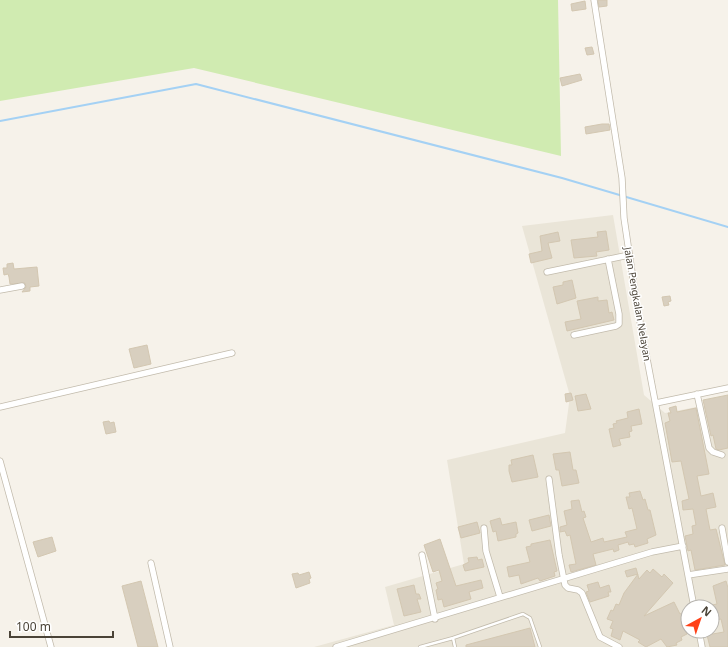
<svg xmlns="http://www.w3.org/2000/svg" width="728" height="647" font-family="'Noto Sans',sans-serif">
	<style>
		.residential { fill: #eae5d8; fill-rule: evenodd }
		.green { fill: #d0ebb1 }
		.lines { fill: none; stroke-linecap: round; stroke-linejoin: round }
		.stream { stroke: #a4d1f4; stroke-width: 2 }
		.building { fill: #d8cfbf; stroke: #d3c7b1 }
		.service-casing { stroke: #c2bbac; stroke-width: 4 }
		.minor-casing { stroke: #c2bbac; stroke-width: 7 }
		.service { stroke: #fff; stroke-width: 2.5 }
		.minor { stroke: #fff; stroke-width: 5.5 }
		.labels { text-anchor: middle; dominant-baseline: central; stroke-width: 3; stroke-linejoin: round; paint-order: stroke }
		.street-label { font-size: 10px; fill: #4a4337; stroke: #fff }
	</style>
	<rect width="100%" height="100%" fill="#f6f2ea"/>
	<path class="residential" d="M613,215l31,180 21,18 63,-12v246h-414l80,-22 -9,-38 79,-23 -17,-104 118,-27 5,-37 -48,-170zM688,607h24v24h-24z"/>
	<path class="green" d="M0,0h558l3,156 -367,-88 -194,33z"/>
	<g class="lines">
		<path class="stream" d="M0,121l196,-37 366,94 166,49"/>
	</g>
	<path class="building" d="M598,0h9v6l-8,1z
		M585,1l1,8 -14,2 -1,-7z
		M592,47l2,7 -7,1 -2,-7z
		M580,74l2,6 -20,6 -2,-8z
		M602,124h7l1,6 -24,4 -1,-7z
		M606,231l3,19 -13,2 1,4 -23,2 -3,-18 27,-3 -1,-5z
		M558,232l2,9 -12,2 4,15 -21,5 -2,-9 13,-3 -2,-15z
		M13,263l1,6 23,-2 2,19 -9,1v4l-8,1 4,-5 -1,-4 -15,1 -1,-7 -1,-3 -4,1 -1,-7h4v-4z
		M572,280l4,18 -19,6 -4,-17 10,-2v-3z
		M670,296l1,5 -3,1 1,3 -5,1 -2,-9z
		M598,297v4l9,-1 2,13 3,-1 2,8 -47,11 -2,-9 16,-3 -4,-18z
		M147,345l4,19 -17,4 -5,-19z
		M571,393l2,7 -7,2 -1,-8z
		M586,394l5,15 -13,2 -3,-15z
		M728,395v53l-9,2 -3,-1 -3,-14 -2,1 -8,-36z
		M676,406l1,6 19,-4 13,66 -12,2 4,20 12,-3 3,14 -10,2 4,21 6,-1 9,36 -30,5 -4,-20 -3,1 -3,-15 8,-2 -1,-8 4,-1 -3,-16 -10,1 -1,-9 7,-2 -8,-38 -9,1 -7,-39 5,-2 -2,-8h3l-2,-5z
		M639,409l3,15 -11,2 1,5 -3,1 1,5 -11,2 2,6 -8,2 -4,-18 5,-1 -1,-4 4,-1 -1,-2 12,-3 -1,-6z
		M109,421l1,2 4,-1 2,10 -10,2 -3,-12z
		M570,452l3,18h3l3,13 -17,3 -3,-16h-3l-3,-16z
		M533,455l5,22 -26,5 -3,-11v-6h3l-1,-5z
		M640,491l3,9 2,-1 3,11h2l6,25 -9,4 1,4 -13,4 -1,-3 -5,1 -1,-3 -10,3 1,5 -5,2 -1,-3 -20,5 3,11 -25,7 -2,-7 7,-1 -6,-29 -3,1 -2,-5 -5,1v-5l7,-2 -3,-14 8,-2 -1,-8 8,-1 3,12 2,-1 2,6 -3,1 8,24 12,-4 1,4 23,-5 -2,-5 12,-3 -5,-21 -3,1 -3,-12h4l-1,-4z
		M549,515l2,11 -19,5 -3,-11z
		M500,518l2,7 14,-3 2,11 -2,1v3l-18,4 -2,-10 -3,1 -3,-11z
		M477,522l3,11 -19,5 -3,-11z
		M52,537l4,14 -18,6 -5,-15z
		M440,539l16,47 25,-6 2,8 -14,4 2,7 -27,8 -2,-8 -4,1 -2,-10 2,-1 -2,-6 6,-2 -3,-11 -6,2 -9,-27z
		M550,540l7,31 -3,1 1,4 -15,5 -2,-3 -17,6 -2,-9 -10,2 -2,-10 23,-5 -4,-15 5,-1v-2z
		M477,557l1,3 4,-1 2,8 -19,4 -2,-6 6,-3 -1,-4z
		M636,568l3,11 8,-9 3,3 3,-4 9,8 2,-3 9,9 -29,33 30,-14 6,12 2,-1 5,11 -4,2 4,8 -6,3 1,3 -6,3 1,2 -10,2 -6,-8 -15,8 -8,-5 2,-2 -17,-9 -3,9 -9,-4 2,-7 -3,-1 3,-7 -6,-2 4,-9 2,1 3,-7 3,1 5,-12 14,-19 -11,3 -2,-6z
		M309,572l2,6 -2,1 1,4 -14,5 -4,-14 6,-1 1,2z
		M141,581l7,27 10,39h-20l-16,-61z
		M726,581l2,7v59h-18l-3,-12 17,-3 -3,-13 -9,2v-16l5,-1 -4,-18z
		M598,582l2,6 9,-3 2,7h-3l1,4 -19,6 -4,-10 3,-1 -2,-6z
		M414,585l2,9h3l2,5h-4l4,13 -17,4 -7,-27z
		M530,628l5,19h-69v-2z"/>
	<g class="lines">
		<g class="service-casing">
			<path id="service" d="M453,638l2,9
				M420,647l33,-9 70,-24 7,4 10,29"/>
		</g>
		<g class="minor-casing">
			<path id="minor" d="M594,0l28,178 2,40 13,88 57,301
				M547,272l82,-17
				M0,290l22,-4
				M574,335l42,-9 3,-2v-10l-11,-55
				M697,394l12,54 4,4 9,3
				M656,403l72,-15
				M0,407l232,-54
				M0,461l51,186
				M549,479l10,76 6,30 3,3 10,2 4,3 18,44 19,10
				M484,528l2,23 14,46
				M722,528l6,34
				M422,555l13,64
				M151,563l19,84
				M688,575l40,-6
				M699,631l3,16
				M336,647l316,-95 31,-6"/>
		</g>
		<use href="#service" class="service"/>
		<use href="#minor" class="minor"/>
	</g>
	<g class="labels">
		<g class="street-label">
			<text transform="translate(638 304) rotate(80)">Jalan Pengkalan Nelayan</text>
		</g>
	</g>
	<g transform="translate(700 619) rotate(40)"><circle r="19" fill="#ffffff" stroke="#b7b4af"/>
	<path d="M0-3L7 15L0 10L-7 15Z" fill="#ff4118"/>
	<text y="-6" font-size="11" font-weight="bold" text-anchor="middle" fill="#4a4337">N</text>
	</g>
	<path d="M10 631v6h103v-6" fill="none" stroke="#4a4337" stroke-width="2"/>
	<text x="16" y="631" font-size="12" fill="#4a4337" stroke="#ffffff" stroke-width="3" paint-order="stroke">100 m</text>
</svg>
